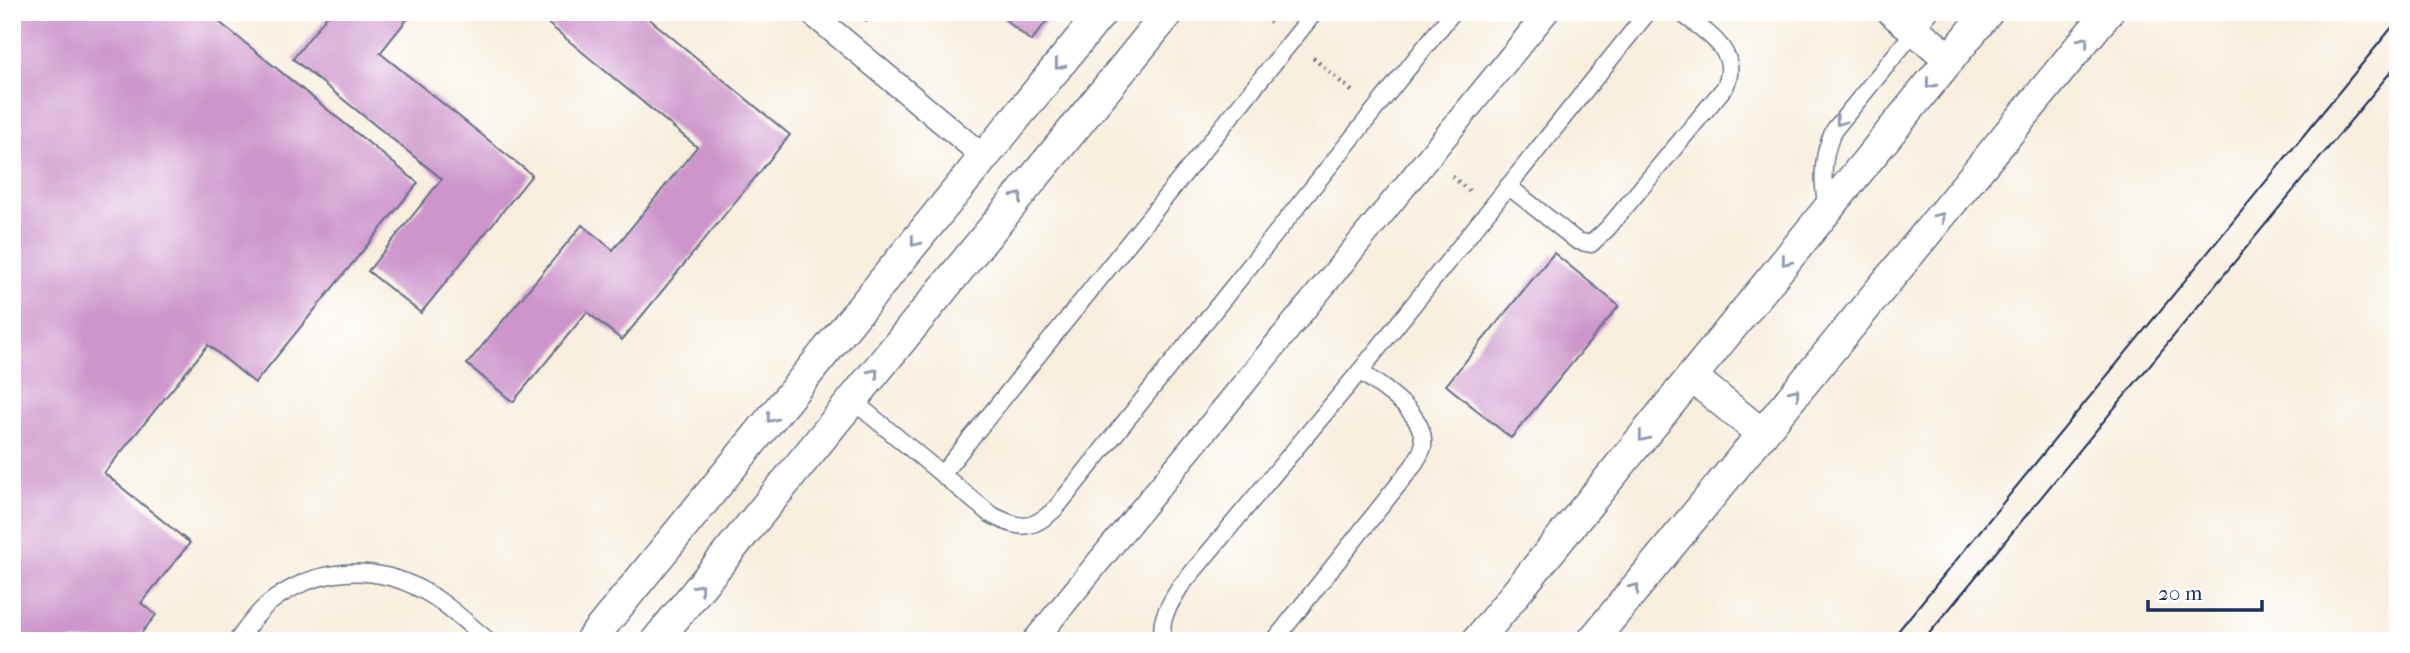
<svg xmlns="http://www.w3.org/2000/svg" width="2410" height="653" font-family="'IM FELL French Canon',serif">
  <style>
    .building { fill: #cd95cb }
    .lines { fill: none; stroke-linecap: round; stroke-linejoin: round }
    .service-casing { stroke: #68728a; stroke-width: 19 }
    .pedestrian-casing { stroke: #68728a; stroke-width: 26 }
    .minor-casing { stroke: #68728a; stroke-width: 33 }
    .path { stroke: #68728a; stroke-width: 4.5; stroke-dasharray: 2 5; stroke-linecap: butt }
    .service { stroke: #fff; stroke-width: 16 }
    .pedestrian { stroke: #fff; stroke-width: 23 }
    .minor { stroke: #fff; stroke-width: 30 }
    .tram { stroke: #1b2f5e; stroke-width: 2 }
    .oneway { stroke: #8d97ae }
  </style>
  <rect width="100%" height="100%" fill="#fff"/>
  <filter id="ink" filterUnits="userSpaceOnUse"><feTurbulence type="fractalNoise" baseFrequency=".0143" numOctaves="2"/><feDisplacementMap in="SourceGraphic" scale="14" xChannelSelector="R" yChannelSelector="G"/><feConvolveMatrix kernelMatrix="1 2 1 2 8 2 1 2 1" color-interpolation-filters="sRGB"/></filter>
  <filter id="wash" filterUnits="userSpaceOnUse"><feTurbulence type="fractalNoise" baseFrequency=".00686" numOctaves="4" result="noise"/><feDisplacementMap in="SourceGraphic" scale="28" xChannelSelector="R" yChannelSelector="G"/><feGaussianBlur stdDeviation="1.57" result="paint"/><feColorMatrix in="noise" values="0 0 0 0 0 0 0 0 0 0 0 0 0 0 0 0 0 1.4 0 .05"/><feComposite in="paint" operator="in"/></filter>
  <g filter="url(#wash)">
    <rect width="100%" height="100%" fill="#f7eedd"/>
    <g id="blocks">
      <g class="building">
        <path d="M12 12H207L418 183 255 383 208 345 104 473 190 543 141 603 156 615 135 641H12Z"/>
        <path d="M330 12H413L380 53 532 175 421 313 368 271 442 179 293 59Z"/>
        <path d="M534 12H641L790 135 622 340 587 312 513 402 467 364 582 225 613 250 697 147Z"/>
        <path d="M996 12H1054L1031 41Z"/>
        <path d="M1554 253 1619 306 1511 438 1446 385Z"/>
      </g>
    </g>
  </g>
  <g filter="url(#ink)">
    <use href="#blocks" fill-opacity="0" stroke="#68728a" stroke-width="2"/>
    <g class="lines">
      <g class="service-casing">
        <g id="service">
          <path d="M1508 186 1577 241 1591 244 1608 228 1725 87C1742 51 1705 32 1680 12"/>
          <path d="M1827 211C1822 181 1821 157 1834 130L1930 12"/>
          <path d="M852 400 990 514C1019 529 1031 532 1056 508L1453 12"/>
          <path d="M942 474 1315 12"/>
          <path d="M237 641C246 629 256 614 268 604 313 568 370 563 420 589 445 601 467 624 489 641"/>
          <path d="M1165 641C1156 623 1171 602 1180 587L1360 371 1648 12"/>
          <path d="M1274 641 1413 466C1416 460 1422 453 1423 446 1426 412 1383 389 1360 371"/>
        </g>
      </g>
      <g class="pedestrian-casing">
        <g id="pedestrian">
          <path d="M810 12 984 157"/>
          <path d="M1034 641 1547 12"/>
        </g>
      </g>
      <g class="minor-casing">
        <g id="minor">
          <path d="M1893 12 1950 59"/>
          <path d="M1692 377 1762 434"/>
          <path d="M590 641 1102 12"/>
          <path d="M656 641 1169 12"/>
          <path d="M1477 641 1988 12"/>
          <path d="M1592 641 2108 12"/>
        </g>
      </g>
      <g class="path">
        <path d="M1259 12 1272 23"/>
        <path d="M865 21 872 12"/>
        <path d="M1313 58 1354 93"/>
        <path d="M1452 176 1469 191"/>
      </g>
      <use href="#service" class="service"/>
      <use href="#pedestrian" class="pedestrian"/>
      <use href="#minor" class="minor"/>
      <g class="tram">
        <path d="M1890 641 2398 20"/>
        <path d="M1923 641 2398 63"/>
      </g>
    </g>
    <defs><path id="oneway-chevron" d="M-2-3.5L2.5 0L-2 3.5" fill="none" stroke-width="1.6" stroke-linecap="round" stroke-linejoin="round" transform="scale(1.75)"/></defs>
    <g class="oneway">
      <use href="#oneway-chevron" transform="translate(2084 41) rotate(-51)"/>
      <use href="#oneway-chevron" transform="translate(1059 65) rotate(129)"/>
      <use href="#oneway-chevron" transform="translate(1930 84) rotate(129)"/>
      <use href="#oneway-chevron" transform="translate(1840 121) rotate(126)"/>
      <use href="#oneway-chevron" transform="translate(1018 197) rotate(-51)"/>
      <use href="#oneway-chevron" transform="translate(1940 217) rotate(-51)"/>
      <use href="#oneway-chevron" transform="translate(915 242) rotate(129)"/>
      <use href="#oneway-chevron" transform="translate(1786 261) rotate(129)"/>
      <use href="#oneway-chevron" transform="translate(874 373) rotate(-51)"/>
      <use href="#oneway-chevron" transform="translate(1795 393) rotate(-51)"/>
      <use href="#oneway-chevron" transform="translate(771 418) rotate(129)"/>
      <use href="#oneway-chevron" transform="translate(1643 437) rotate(129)"/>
      <use href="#oneway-chevron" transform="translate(699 588) rotate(-51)"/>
      <use href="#oneway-chevron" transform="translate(1635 588) rotate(-51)"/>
    </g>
  </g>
  <rect width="2410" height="653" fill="none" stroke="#fff" stroke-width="42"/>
  <path d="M2148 600v10h114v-10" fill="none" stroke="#1b2f5e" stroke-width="3.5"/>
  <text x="2158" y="600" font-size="21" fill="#1b2f5e" stroke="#ffffff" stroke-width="5" paint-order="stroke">20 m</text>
</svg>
